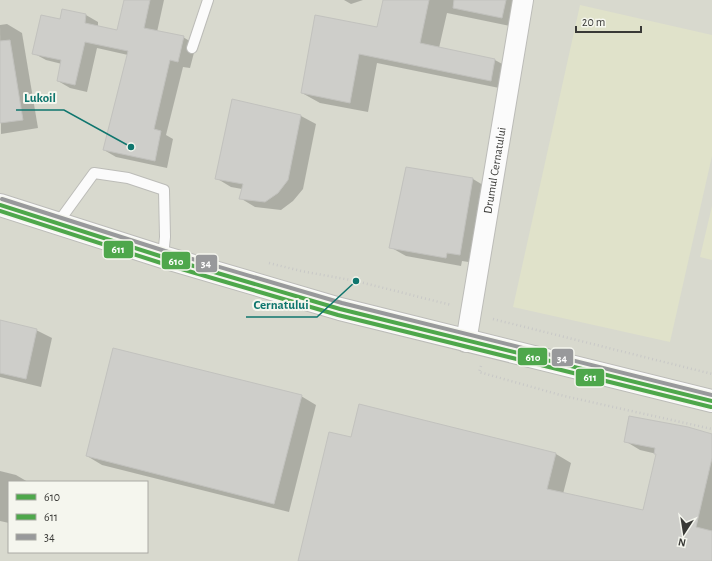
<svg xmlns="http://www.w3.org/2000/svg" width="712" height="561" font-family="'Alegreya Sans',sans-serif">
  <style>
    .built { fill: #d8d9ce; fill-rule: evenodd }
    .green { fill: #e0e2ca }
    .shadow { fill: #0003 }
    .building { fill: #cececa; stroke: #c2c2be }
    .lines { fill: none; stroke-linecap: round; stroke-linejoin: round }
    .lane-casing { stroke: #bcbcb8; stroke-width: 12 }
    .street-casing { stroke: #bcbcb8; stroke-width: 22 }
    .secondary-casing { stroke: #bcbcb8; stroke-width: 24 }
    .path { stroke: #c8c8c7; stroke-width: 2.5; stroke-dasharray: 1 3; stroke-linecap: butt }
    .lane { stroke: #fbfbfb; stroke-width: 10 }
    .street { stroke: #fbfbfb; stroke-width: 20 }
    .secondary { stroke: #fbfbfb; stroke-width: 22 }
    .bus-1-casing { stroke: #f5f6ee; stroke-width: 7 }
    .bus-2-casing { stroke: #f5f6ee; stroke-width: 7 }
    .bus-3-casing { stroke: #f5f6ee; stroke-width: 7 }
    .bus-1 { stroke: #4ea74b; stroke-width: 4 }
    .bus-2 { stroke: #4ea74b; stroke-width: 4 }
    .bus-3 { stroke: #98999b; stroke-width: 4 }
    .labels { text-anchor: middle; stroke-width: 4; stroke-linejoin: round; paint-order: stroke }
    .street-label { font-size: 12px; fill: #393936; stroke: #f5f6ee }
    .leader { fill: none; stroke: #0f766e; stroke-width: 1.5 }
    .callout-dot { fill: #0f766e; stroke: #f5f6ee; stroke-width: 1.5 }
    .callout-label { font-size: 13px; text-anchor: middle; font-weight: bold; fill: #0f766e; stroke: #f5f6ee; stroke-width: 4; stroke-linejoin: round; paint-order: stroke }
    .line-badge { stroke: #f5f6ee; stroke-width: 1.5 }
    .badge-label { font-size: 11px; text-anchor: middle; font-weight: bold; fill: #fff }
  </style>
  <rect width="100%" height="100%" fill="#e7e7e2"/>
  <path class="built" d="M0 0H712V561H0ZM9 482H147V552H9Z"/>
  <g class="green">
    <path d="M580 5 712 35V156L670 342 513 307Z"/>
    <path d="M712 206V260L700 257Z"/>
  </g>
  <g class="shadow">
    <path d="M125 0H164L157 32 183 37 196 45 190 68 183 67 166 135 173 139 167 168 116 157 104 150 128 55 97 48 87 92 70 88 58 81 62 64 46 60 33 53 60 21 63 10 86 15 98 22V27L118 31Z"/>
    <path d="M344 0H363L351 4Z"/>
    <path d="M384 0H526L520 28 447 13 439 48 495 60 513 70 509 90 377 63 368 112 320 103 302 93 378 28Z"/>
    <path d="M7 24 22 33 38 128 1 134 0 25Z"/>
    <path d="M232 100 301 116 316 124 303 189 293 201 281 210 255 207 240 198 242 189 231 187 216 178Z"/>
    <path d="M406 168 473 179 488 188 475 263 462 261 461 266 406 256 390 247Z"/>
    <path d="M0 321 36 330 52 338 41 387 0 377Z"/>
    <path d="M301 396 316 405 289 512 102 465 87 456Z"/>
    <path d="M360 405 556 454 571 463 563 494 644 511 657 454 640 450 625 441 712 434V561H299L352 438Z"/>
    <path d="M0 471 16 475 28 482H9V523L0 521Z"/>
  </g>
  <g class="building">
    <path d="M124 0H150L144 28 184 36 178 62 170 60 154 129 161 131 155 161 103 150 128 51 85 42 75 85 57 81 61 60 32 54 41 15 60 19 62 9 86 14 85 23 117 30Z"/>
    <path d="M383 0H429L420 43 495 59 491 81 359 54 350 103 301 93 315 15 377 27Z"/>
    <path d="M454 0H506L502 18 453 8Z"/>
    <path d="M10 40 23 120 0 123V41Z"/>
    <path d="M232 99 301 115 288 180 278 193 265 202 239 199 243 184 215 179Z"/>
    <path d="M406 167 473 178 460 255 447 253 446 258 389 248Z"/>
    <path d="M0 320 37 329 26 379 0 373Z"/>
    <path d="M113 348 302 395 274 504 86 456Z"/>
    <path d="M359 404 556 453 547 489 643 510 656 454H654L655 448 624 442 629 416 688 427 712 434V458L696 527 712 531V561H298L329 432 351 437Z"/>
  </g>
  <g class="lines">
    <g class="lane-casing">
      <g id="lane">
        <path d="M192 48 208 0"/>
        <path d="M57 224 94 173 128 178 164 190 165 237 163 257"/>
      </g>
    </g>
    <g class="street-casing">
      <g id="street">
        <path id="s1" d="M466 342 523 0"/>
      </g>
    </g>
    <g class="secondary-casing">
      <path id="secondary" d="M0 205 163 257 340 309 712 401"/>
    </g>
    <g class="path">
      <path d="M269 263 301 271 356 281 451 305"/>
      <path d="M493 319 712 374"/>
      <path d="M481 366 479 372 564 396 712 429"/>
    </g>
    <use href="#lane" class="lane"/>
    <use href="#street" class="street"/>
    <use href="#secondary" class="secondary"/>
    <g class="bus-1-casing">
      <path id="bus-1" d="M0 205 163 257 340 309 712 401"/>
    </g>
    <g class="bus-2-casing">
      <path id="bus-2" d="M0 211 161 263 338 315 711 407"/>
    </g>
    <g class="bus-3-casing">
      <path id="bus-3" d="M2 199 165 251 342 303 712 395"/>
    </g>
    <use href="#bus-1" class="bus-1"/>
    <use href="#bus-2" class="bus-2"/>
    <use href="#bus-3" class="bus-3"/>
  </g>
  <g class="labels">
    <g class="street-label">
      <text dy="4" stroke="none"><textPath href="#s1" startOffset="174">Drumul Cernatului</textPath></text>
    </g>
  </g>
  <path class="leader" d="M131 147L64 110H16M356 281L317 317H246"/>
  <g class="callout-dot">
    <circle cx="131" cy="147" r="4"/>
    <circle cx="356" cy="281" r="4"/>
  </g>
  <g class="callout-label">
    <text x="40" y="102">Lukoil</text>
    <text x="281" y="309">Cernatului</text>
  </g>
  <g class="line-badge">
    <rect x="103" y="240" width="31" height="19" rx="4" fill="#4ea74b"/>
    <rect x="161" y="251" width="30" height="19" rx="4" fill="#4ea74b"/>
    <rect x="195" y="254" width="23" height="19" rx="4" fill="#98999b"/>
    <rect x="517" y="347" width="31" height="19" rx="4" fill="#4ea74b"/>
    <rect x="551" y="348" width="23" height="19" rx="4" fill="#98999b"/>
    <rect x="575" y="368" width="30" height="19" rx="4" fill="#4ea74b"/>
  </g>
  <g class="badge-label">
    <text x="118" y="253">611</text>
    <text x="176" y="265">610</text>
    <text x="206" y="267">34</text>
    <text x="533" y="361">610</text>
    <text x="562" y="362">34</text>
    <text x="590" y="381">611</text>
  </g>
  <rect x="8" y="481" width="140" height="72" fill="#f5f6ee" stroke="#aaaaa4"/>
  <rect x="16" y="494" width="20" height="6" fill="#4ea74b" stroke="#aaaaa4"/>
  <text x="44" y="501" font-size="12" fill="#393936">610</text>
  <rect x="16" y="514" width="20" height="6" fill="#4ea74b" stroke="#aaaaa4"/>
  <text x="44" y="521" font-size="12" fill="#393936">611</text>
  <rect x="16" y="534" width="20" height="6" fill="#98999b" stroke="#aaaaa4"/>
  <text x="44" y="541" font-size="12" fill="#393936">34</text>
  <g transform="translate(684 533) rotate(192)" stroke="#f5f6ee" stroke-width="3" paint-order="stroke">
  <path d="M0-3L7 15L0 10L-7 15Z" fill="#393936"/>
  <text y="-6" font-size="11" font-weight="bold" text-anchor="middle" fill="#393936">N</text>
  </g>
  <path d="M576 26v6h65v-6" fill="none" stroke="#393936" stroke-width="2"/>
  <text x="582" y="26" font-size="12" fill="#393936" stroke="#f5f6ee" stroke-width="3" paint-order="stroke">20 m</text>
</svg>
